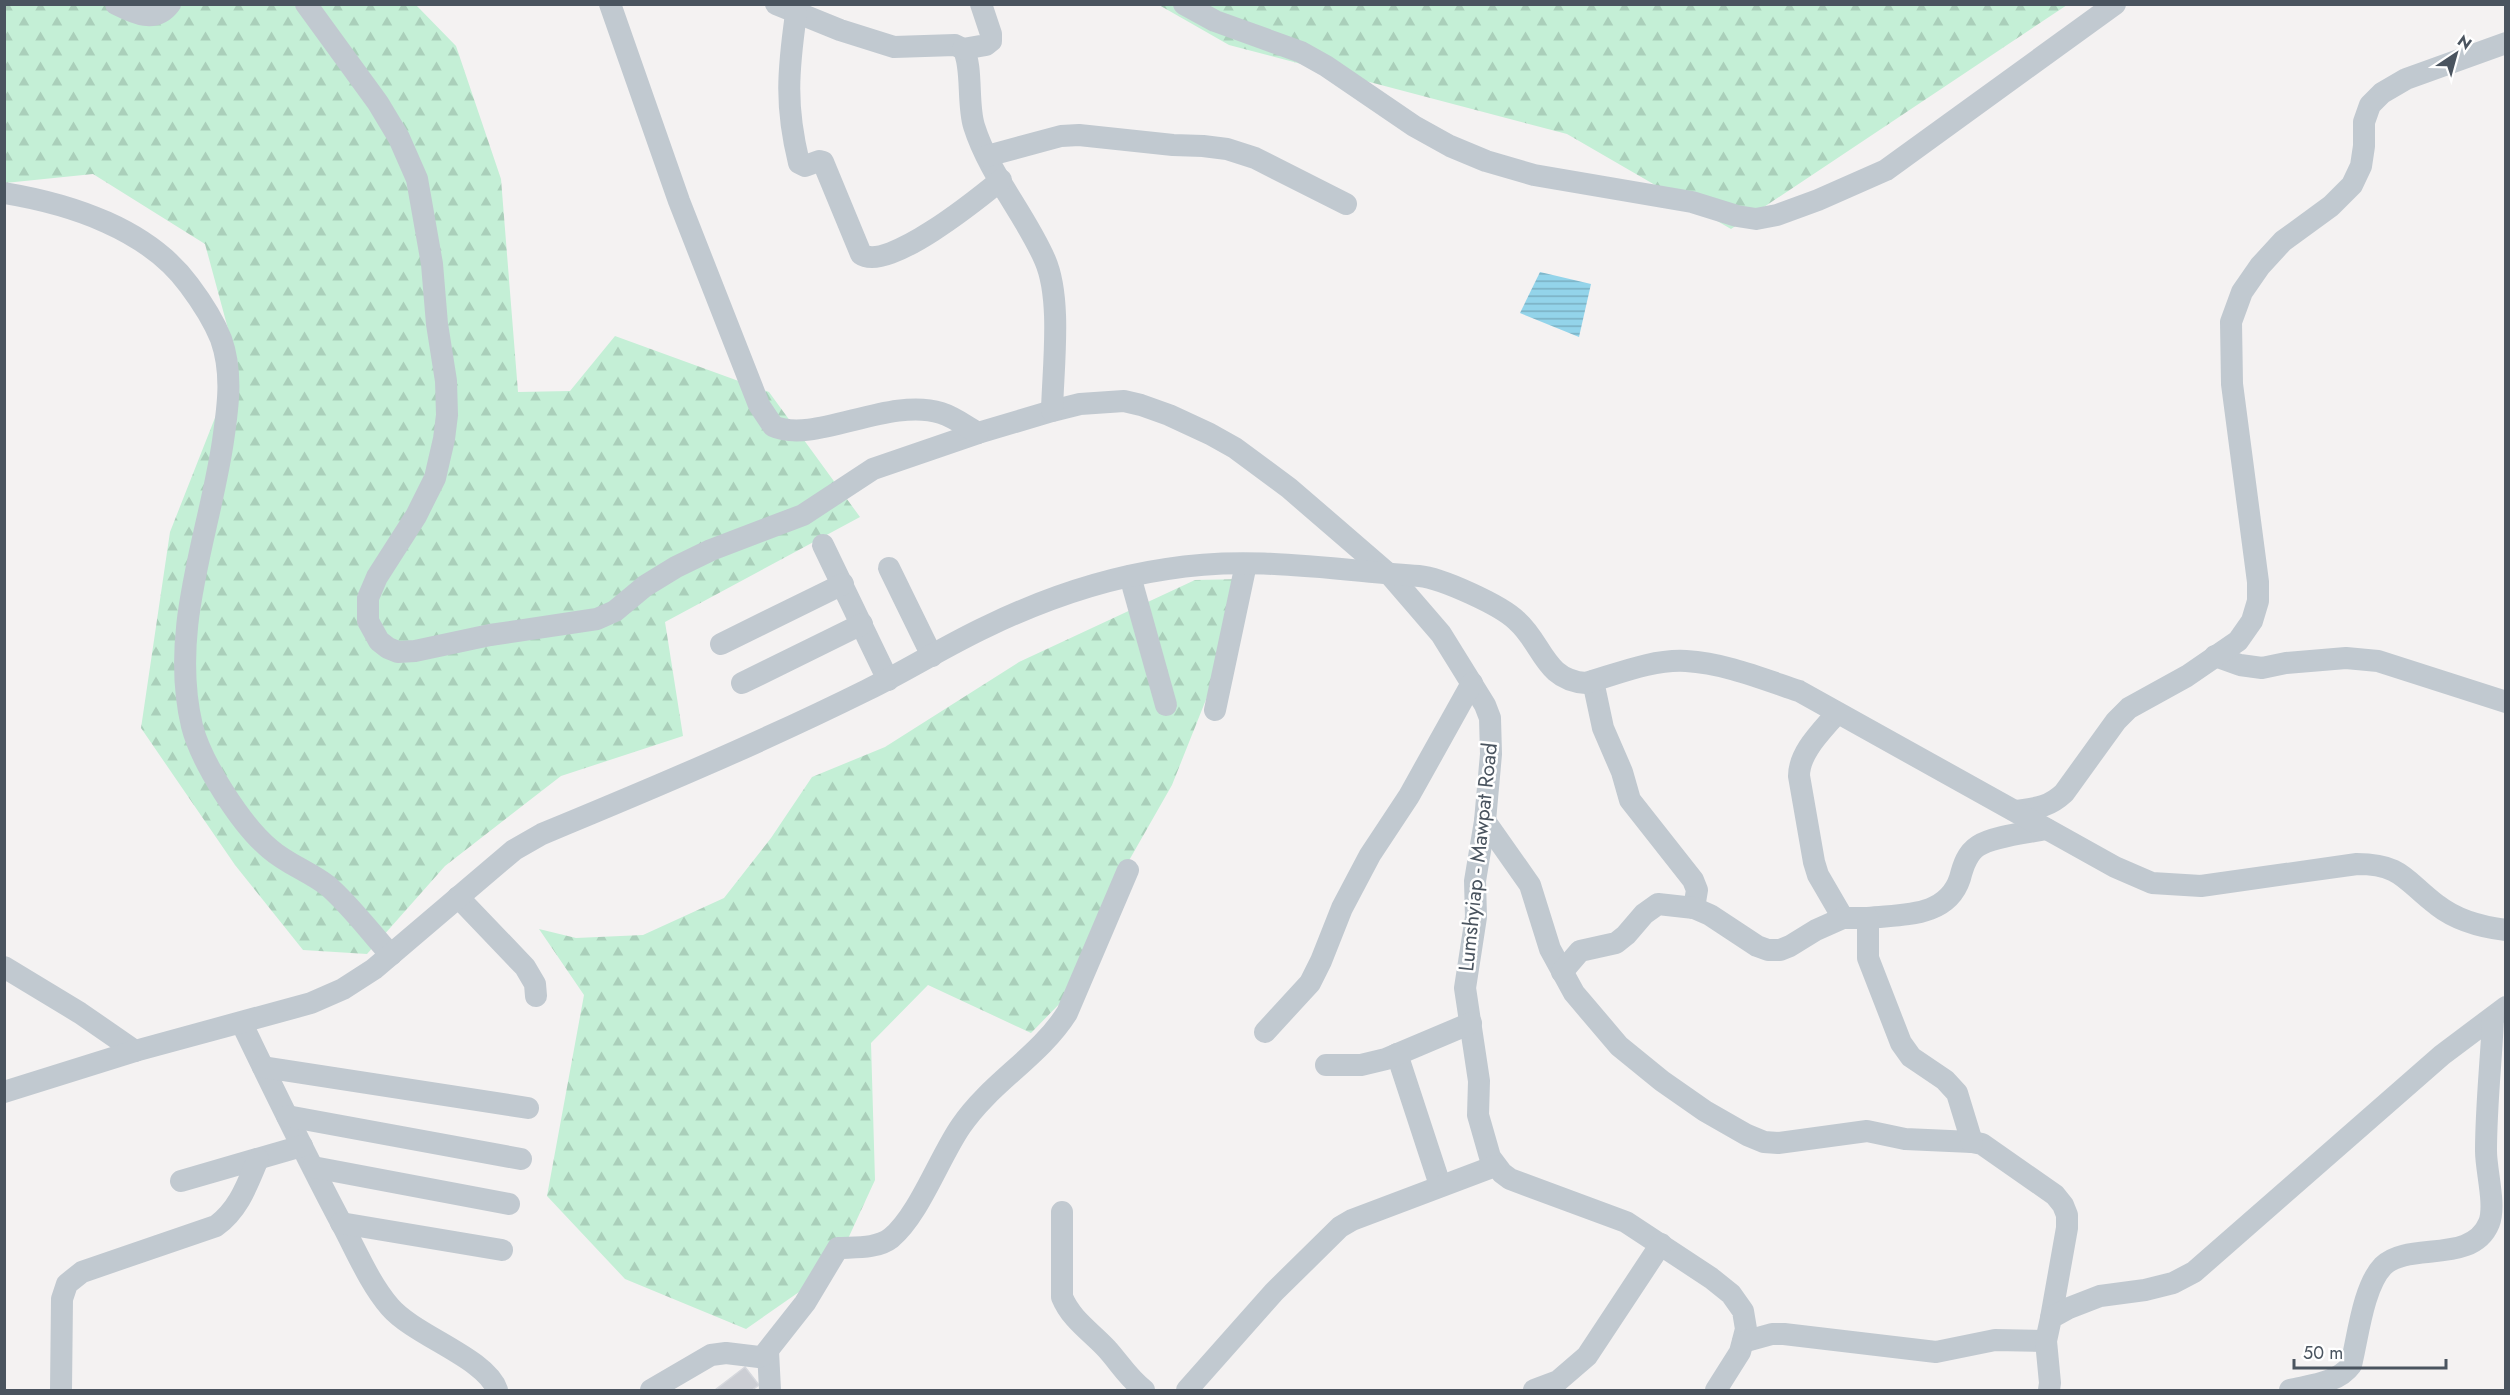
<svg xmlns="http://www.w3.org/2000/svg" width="2510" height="1395" font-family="Jost,sans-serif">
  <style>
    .forest { fill: url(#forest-firs) }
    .water { fill: url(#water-rules) }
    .building { fill: #ccced4; stroke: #d6d8dd; stroke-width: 1.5 }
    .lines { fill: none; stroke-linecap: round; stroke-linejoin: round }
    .minor { stroke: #c1c9d0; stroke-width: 22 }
    .labels { text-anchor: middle; stroke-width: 5; stroke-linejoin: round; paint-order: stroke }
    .street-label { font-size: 21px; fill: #4a545f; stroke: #fff }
  </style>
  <defs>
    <pattern id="forest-firs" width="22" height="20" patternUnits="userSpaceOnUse" patternTransform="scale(1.5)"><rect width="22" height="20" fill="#c4efd6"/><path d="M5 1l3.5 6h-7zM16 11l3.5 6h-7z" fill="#aacfba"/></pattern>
    <pattern id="water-rules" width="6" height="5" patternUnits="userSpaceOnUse" patternTransform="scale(1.5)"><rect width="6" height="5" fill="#93d4ea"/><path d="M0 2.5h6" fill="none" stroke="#7aafc1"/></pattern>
  </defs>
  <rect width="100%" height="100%" fill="#f4f2f2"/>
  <g class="forest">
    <path d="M5 5H416L456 46 501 179 518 392 570 391 615 336 769 392 860 517 665 622 683 736 561 776 445 866 367 954 303 950 235 865 141 728 170 532 237 362 205 244 93 174 5 183Z"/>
    <path d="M1159 5H2067L1731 229 1567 134 1229 45Z"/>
    <path d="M1247 579 1211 687 1172 785 1123 871 1068 995 1031 1033 928 985 871 1043 875 1180 835 1267 746 1329 625 1279 547 1196 584 995 539 929 576 938 643 935 724 898 771 838 812 777 885 747 1019 662 1195 580Z"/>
  </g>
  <path class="water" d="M1540 272 1591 284 1579 337 1520 313Z"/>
  <path class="building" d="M745 1367 759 1385 752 1390H715Z"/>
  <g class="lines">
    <g class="minor">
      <path d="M116 4C134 13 155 24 170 4"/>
      <path d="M306 4 378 103 399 138 417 179 432 264 437 324 446 381 447 415 444 439 435 478 416 516 377 577 368 598V621L379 641 388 648 398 652 415 651 490 635 597 619 615 611 645 586 676 567 711 550 803 515 873 469 978 433 1052 411 1080 404 1124 401 1141 405 1169 415 1210 434 1235 448 1289 488 1391 576 1441 634 1485 705 1490 718 1491 754 1485 821 1475 881 1476 917 1465 988 1479 1081 1478 1115 1490 1157 1502 1173 1510 1179 1626 1222 1711 1278 1731 1294 1743 1311 1746 1329 1740 1352 1716 1390"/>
      <path d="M610 4 679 201 759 405 773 426C814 445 889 396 941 413 954 417 966 426 978 433"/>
      <path d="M776 4 840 30 894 47 955 45 963 49C973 65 967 104 974 126 989 174 1025 214 1045 260 1062 299 1053 367 1052 411"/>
      <path d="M1184 4 1215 21 1301 52 1326 66 1414 126 1450 146 1486 161 1534 175 1692 202 1737 216 1756 219 1777 215 1818 200 1886 170 2115 4"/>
      <path d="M796 14C788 71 785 106 799 163L805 166 819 161 823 162 861 254C887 273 979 198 1001 180"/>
      <path d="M963 49 986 45 991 41V34L981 4"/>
      <path d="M987 156 1061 136 1079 135 1173 145 1203 146 1227 149 1255 158 1346 204"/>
      <path d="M4 193C71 204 148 229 189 285 201 301 213 319 221 339 233 373 228 407 223 441 209 536 169 629 192 726 201 762 241 825 270 849 287 864 310 872 328 886 351 906 370 932 391 955"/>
      <path d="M823 545 888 680"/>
      <path d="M889 568 932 656"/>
      <path d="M1130 576 1166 705"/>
      <path d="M721 644 843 584"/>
      <path d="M2215 656 2240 665 2262 668 2286 663 2346 658 2378 661 2506 702"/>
      <path d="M1593 681 1603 728 1622 772 1630 800 1693 880 1697 890 1694 908"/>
      <path d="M742 683 862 624"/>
      <path d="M1215 710 1246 564"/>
      <path d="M1837 713C1822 731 1799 752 1799 776L1814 862 1818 875 1843 918"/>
      <path d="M2017 811C2037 808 2049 807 2064 793L2116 721 2129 708 2187 676 2238 641 2252 621 2258 601V582L2232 384 2231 322 2242 292 2260 266 2283 241 2331 206 2352 185 2361 166 2364 146V122L2370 105 2382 93 2406 79 2506 43"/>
      <path d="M1485 821 1530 885 1550 949 1574 993 1619 1046 1662 1081 1705 1111 1747 1135 1764 1142 1778 1143 1867 1131 1905 1139 1972 1142 1982 1144 2055 1195 2063 1205 2067 1215V1228L2051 1318"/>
      <path d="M458 897 525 967 535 984 536 996"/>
      <path d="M1868 918C1902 914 1947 918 1960 878 1963 866 1967 853 1978 846 1994 836 2027 833 2046 829"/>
      <path d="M4 967 80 1013 135 1051"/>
      <path d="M1562 972 1580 951 1616 943 1626 935 1644 914 1658 904 1694 908 1710 915 1757 946 1768 950H1780L1790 946 1816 930 1843 918H1868V958L1901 1043 1911 1057 1945 1080 1957 1093 1972 1142"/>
      <path d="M242 1024C275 1092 308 1161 344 1228 358 1255 371 1285 390 1307 415 1336 486 1358 497 1390"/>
      <path d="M1265 1032 1310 983 1321 961 1342 908 1370 855 1409 796 1472 683"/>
      <path d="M1397 1054 1440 1185"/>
      <path d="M1326 1065H1361L1386 1059 1471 1023"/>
      <path d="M263 1067 528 1108"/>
      <path d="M4 1092 135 1051 311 1003 343 989 374 969 514 850 542 834C651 789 760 743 867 690 908 670 947 645 988 626 1044 599 1106 578 1167 569 1250 555 1336 570 1419 576 1441 578 1501 605 1517 621 1543 644 1544 680 1586 683 1617 674 1653 659 1686 661 1724 663 1763 679 1799 691L2115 867 2152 883 2201 886 2357 864C2402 864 2405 881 2437 905 2456 920 2481 927 2506 930"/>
      <path d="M287 1116 521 1159"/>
      <path d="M313 1167 509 1204"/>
      <path d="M181 1181 302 1146"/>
      <path d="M1062 1212V1297C1071 1319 1090 1331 1106 1348 1119 1362 1128 1378 1144 1390"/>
      <path d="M341 1223 502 1250"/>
      <path d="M1743 1342 1772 1334H1784L1936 1352 1995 1340 2046 1341"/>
      <path d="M768 1351 770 1390"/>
      <path d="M61 1390 62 1299 67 1284 82 1272 216 1226C239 1209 247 1185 258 1159"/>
      <path d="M651 1390 711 1355 726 1353 759 1357 764 1355 805 1303 838 1248C855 1247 877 1249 891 1238 919 1215 940 1156 961 1126 991 1082 1039 1057 1067 1013L1128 870"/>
      <path d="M1187 1390 1274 1292 1340 1227 1352 1220 1495 1166"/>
      <path d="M1534 1390 1558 1381 1587 1356 1661 1244"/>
      <path d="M2049 1390 2050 1383 2046 1341 2051 1318 2069 1308 2100 1296 2145 1290 2173 1283 2194 1272 2442 1055 2506 1007"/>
      <path d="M2290 1390C2311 1385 2338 1383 2351 1365 2358 1337 2363 1287 2383 1266 2408 1241 2472 1265 2489 1223 2496 1205 2486 1171 2486 1151 2486 1107 2491 1063 2493 1019"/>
    </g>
  </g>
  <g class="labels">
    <g class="street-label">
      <text transform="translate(1478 857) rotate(-84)" y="7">Lumshyiap - Mawpat Road</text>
    </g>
  </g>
  <rect width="2510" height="1395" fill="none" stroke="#4a545f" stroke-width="12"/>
  <g transform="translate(2456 54) rotate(36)" stroke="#ffffff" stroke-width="4.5" paint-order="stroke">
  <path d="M0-4.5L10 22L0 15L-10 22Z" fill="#4a545f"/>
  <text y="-9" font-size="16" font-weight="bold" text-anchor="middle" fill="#4a545f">N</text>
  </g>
  <path d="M2294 1359v9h152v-9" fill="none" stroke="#4a545f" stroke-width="3"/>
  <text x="2303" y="1359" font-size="18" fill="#4a545f" stroke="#ffffff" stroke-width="4.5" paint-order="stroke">50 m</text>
</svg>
